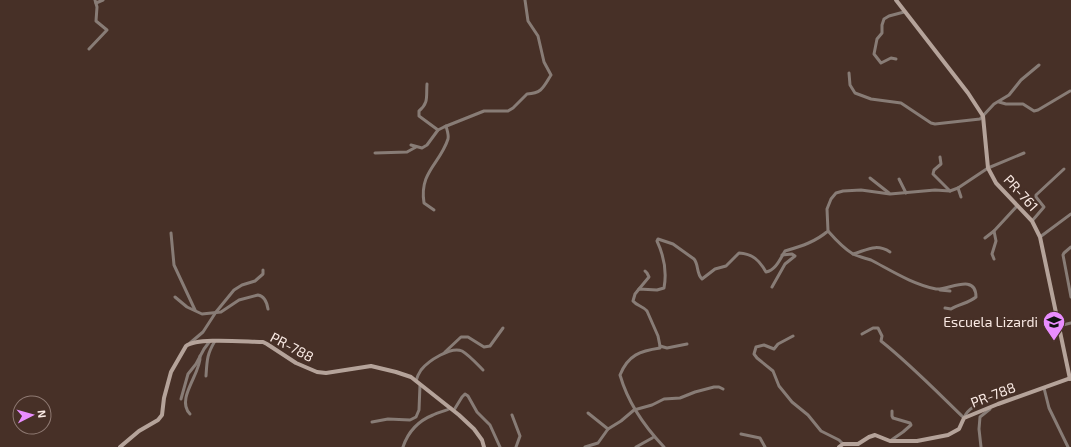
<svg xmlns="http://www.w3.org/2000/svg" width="1071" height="447" font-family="'Exo 2',sans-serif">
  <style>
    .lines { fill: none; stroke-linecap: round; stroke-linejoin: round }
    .street { stroke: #887c76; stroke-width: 3 }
    .secondary { stroke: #b5a39a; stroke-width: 4 }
    .labels { text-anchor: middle; stroke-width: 4; stroke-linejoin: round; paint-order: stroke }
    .street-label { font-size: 14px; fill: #faeae4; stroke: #473027 }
    .poi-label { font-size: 14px; fill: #faeae4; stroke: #473027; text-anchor: end }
  </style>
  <rect width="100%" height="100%" fill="#473027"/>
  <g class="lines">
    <g class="street">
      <path d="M96 3 103 0"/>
      <path d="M89 49 107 30 96 21 97 7 95 0"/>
      <path d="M896 59 891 58 881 63 874 54 877 39 882 33V25L884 19 889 16 904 12"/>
      <path d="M849 73 850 85 855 93 871 99 901 103 931 123 935 124 980 119 994 104 1009 95 1021 80 1039 65"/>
      <path d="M427 84C426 96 429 103 419 111V116L438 130"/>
      <path d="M999 102 1006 104H1023L1034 111 1038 110 1070 91"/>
      <path d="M411 145 422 148 427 145 438 130 444 127 484 111H508L513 108 527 94C542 93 543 88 551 75L544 62 538 36 528 21 525 0"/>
      <path d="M375 153 407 152 416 147"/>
      <path d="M940 157 941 164 934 170 933 174 950 191"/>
      <path d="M870 178 889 193"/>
      <path d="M899 179 906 193"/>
      <path d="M958 188 961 197"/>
      <path d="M434 210 424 203C419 172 440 164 448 139 449 135 447 130 446 126"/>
      <path d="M1032 221 1044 207 1036 197V195L1064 169"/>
      <path d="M828 231C835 239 843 248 853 254 859 257 865 258 871 260 892 271 912 284 936 289 947 291 976 272 976 297 969 303 959 304 951 309L945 308"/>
      <path d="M171 233 174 265 195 310"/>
      <path d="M1040 237 1071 214"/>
      <path d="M985 238 994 231 1017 206"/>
      <path d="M1071 247 1064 253 1063 255 1071 297"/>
      <path d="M853 254C867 250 876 243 890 252"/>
      <path d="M994 259 992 254 996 241 994 231"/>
      <path d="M772 287 785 264 795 256 792 254 782 255"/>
      <path d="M639 289 649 277 647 273 645 271"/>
      <path d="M940 290 950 291"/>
      <path d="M175 297 187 307 202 314 221 312 239 300 258 295C265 296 267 303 268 309"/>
      <path d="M1059 326 1071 323"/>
      <path d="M862 334 873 328H878L882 336 881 341C910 364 937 392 964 418 966 412 970 409 975 406L976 404H974"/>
      <path d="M793 336 778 344 774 349 764 345 756 347 754 354 757 358 773 371 779 386 792 402 808 415 821 431 839 440 843 444"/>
      <path d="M190 343 203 332 216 312 234 290 242 285 255 281 263 274V270"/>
      <path d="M660 346 667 348 687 344"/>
      <path d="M445 352 461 337H468L484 347 490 346 503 328"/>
      <path d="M206 376C207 360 207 354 215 341"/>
      <path d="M416 381C417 377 419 373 421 370 428 361 451 346 462 351 469 355 477 364 483 370"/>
      <path d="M1044 388 1049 408 1068 447"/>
      <path d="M181 399 188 374 196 364 204 349 210 341"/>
      <path d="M454 410 462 397 465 394 468 396 477 412 490 425 500 447"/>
      <path d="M588 413 608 429"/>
      <path d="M190 414C175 399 202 372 200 356"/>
      <path d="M512 415 520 436 516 447"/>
      <path d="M372 422 388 419 410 420 416 417 419 410 420 385"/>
      <path d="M741 434 760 438 765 447"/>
      <path d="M890 441 903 432 911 425 910 423 893 418 892 416V411"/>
      <path d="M403 447C408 432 418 421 433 415 439 412 446 411 451 408"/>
      <path d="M585 447 598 443 608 429 621 421 634 410 652 405 664 399 680 398 695 392 714 387H719L723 389"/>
      <path d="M636 447 654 437"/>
      <path d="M664 447C644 426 628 403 620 375 628 355 640 351 660 348V346L658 336 647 311C643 306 637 306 633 301L635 294 639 289 657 290 664 288C667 272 664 256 657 241L658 239 673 244 694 259C699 265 696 273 702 279L715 269 726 266 739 253C753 254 759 260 766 272 776 270 780 259 785 251 802 246 815 242 828 231L827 209 831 199 836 193 843 191 861 190 890 194 935 190 950 191 958 188 988 168 1024 153"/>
      <path d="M981 447 979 429 980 417 990 409"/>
    </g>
    <g class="secondary">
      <path d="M896 0 968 93 983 116 988 168 996 183 1032 221 1040 237 1070 379"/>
      <path d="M120 447 139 431 158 420 162 415 164 398 171 372 186 346C197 337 247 342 263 342L267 344 296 363 317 372 326 373 371 366 396 372 411 377 459 415 474 429 482 440 484 447"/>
      <path d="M839 447 843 444H858L869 437 875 435 890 441H917L948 435 959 429 964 418 998 404 1071 378"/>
    </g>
  </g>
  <defs>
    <g id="school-pin" transform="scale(1.15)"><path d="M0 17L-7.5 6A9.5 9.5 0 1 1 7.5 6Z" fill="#e98dfe" stroke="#473027"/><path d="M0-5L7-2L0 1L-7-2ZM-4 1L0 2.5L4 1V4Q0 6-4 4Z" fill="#111"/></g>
  </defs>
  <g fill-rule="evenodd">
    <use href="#school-pin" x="1054" y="322"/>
  </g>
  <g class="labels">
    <g class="street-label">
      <text transform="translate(1021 193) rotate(48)" y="5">PR-761</text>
      <text transform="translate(292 347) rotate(28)" y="5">PR-788</text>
      <text transform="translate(993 395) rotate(-21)" y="5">PR-788</text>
    </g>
    <g class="poi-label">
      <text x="1038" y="327">Escuela Lizardi</text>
    </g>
  </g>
  <g transform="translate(32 415) rotate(84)"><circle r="19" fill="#473027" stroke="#8f7a73"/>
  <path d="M0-3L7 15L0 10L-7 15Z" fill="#e98dfe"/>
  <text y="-6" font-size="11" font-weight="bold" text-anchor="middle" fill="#faeae4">N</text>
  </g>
</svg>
